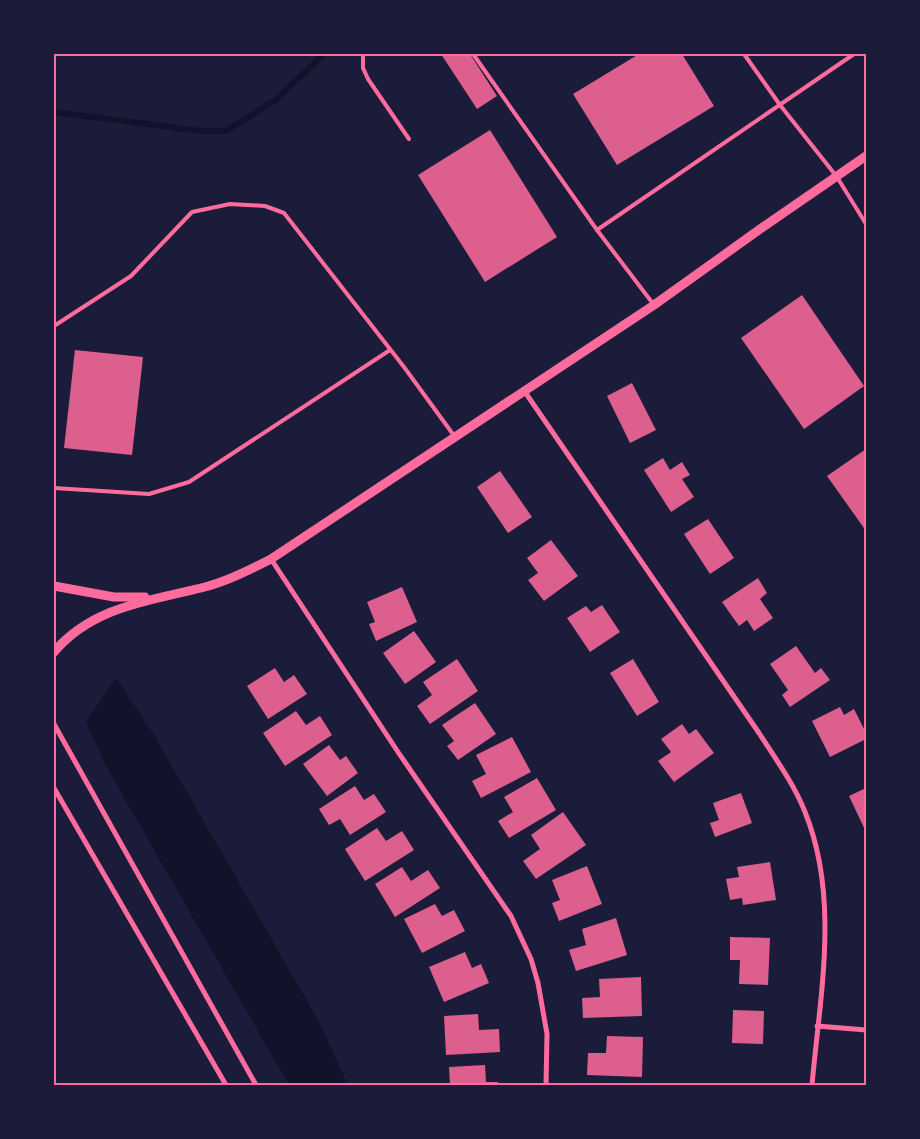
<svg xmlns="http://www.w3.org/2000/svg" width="920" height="1139" font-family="'DM Sans',sans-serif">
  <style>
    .water { fill: #12122b }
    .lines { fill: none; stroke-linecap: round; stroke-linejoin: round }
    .stream { stroke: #12122b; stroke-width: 6 }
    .building { fill: #dd5f8e }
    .service { stroke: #ff6b9d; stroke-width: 4 }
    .minor { stroke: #ff6b9d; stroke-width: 5 }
    .tertiary { stroke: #ff6b9d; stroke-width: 9 }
    .neatline { fill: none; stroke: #ff6b9d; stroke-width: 2 }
  </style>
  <rect width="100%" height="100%" fill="#1b1b3a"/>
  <path class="water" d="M116 678 154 735 318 1020 348 1085H289L107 768 86 722Z"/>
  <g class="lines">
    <path class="stream" d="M54 112 200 131H226L277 99 324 54"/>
  </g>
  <g class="building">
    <path d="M441 54H470L497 96 477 109Z"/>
    <path d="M639 54H682L714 106 617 165 573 94Z"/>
    <path d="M490 130 557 237 485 282 418 175Z"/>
    <path d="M802 295 864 386 804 429 741 338Z"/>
    <path d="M75 350 143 357 132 455 64 448Z"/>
    <path d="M632 383 656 430 630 443 607 396Z"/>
    <path d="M866 449V531L827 476Z"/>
    <path d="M663 458 670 470 682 462 690 475 682 479 694 497 671 512 644 470Z"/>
    <path d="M500 471 532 517 508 533 477 487Z"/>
    <path d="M708 519 734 558 710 574 684 534Z"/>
    <path d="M551 540 578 576 544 601 528 580 538 573 527 558Z"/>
    <path d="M758 578 767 593 760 599 773 618 754 631 747 620 739 626 722 602Z"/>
    <path d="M402 587 417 622 376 641 369 624 375 622 367 602Z"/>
    <path d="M602 605 620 632 590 652 567 618 586 606 591 612Z"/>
    <path d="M414 631 436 662 405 684 383 653Z"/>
    <path d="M796 646 815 673 821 668 830 680 790 707 782 695 788 690 770 664Z"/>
    <path d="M457 659 478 691 430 724 417 706 432 695 423 682Z"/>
    <path d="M633 659 659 702 637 716 610 673Z"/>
    <path d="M275 668 284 682 294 675 307 694 268 719 247 686Z"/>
    <path d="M475 703 496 734 458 760 447 746 454 741 442 725Z"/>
    <path d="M840 707 844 715 854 709 866 733V739L830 757 812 721Z"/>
    <path d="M296 711 306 725 320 716 332 735 285 766 263 733Z"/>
    <path d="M682 724 689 734 696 729 714 753 674 782 658 761 671 752 661 739Z"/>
    <path d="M512 737 531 772 481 798 472 781 486 774 476 755Z"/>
    <path d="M329 745 340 760 346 756 358 773 327 796 303 764Z"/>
    <path d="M537 778 556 810 509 838 498 821 513 812 504 797Z"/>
    <path d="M355 786 364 800 374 794 386 812 350 835 340 819 329 825 319 809Z"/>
    <path d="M866 788V832L849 796Z"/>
    <path d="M741 793 752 823 715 837 710 823 719 820 713 803Z"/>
    <path d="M563 812 586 845 536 879 523 861 540 849 531 835Z"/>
    <path d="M377 828 386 841 402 831 414 850 365 881 345 849Z"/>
    <path d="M770 862 776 900 743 905 742 898 730 900 726 879 739 877 737 867Z"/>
    <path d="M587 866 602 904 559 921 552 903 560 900 552 880Z"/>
    <path d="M402 867 411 881 428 870 440 888 395 917 375 884Z"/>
    <path d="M435 904 442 916 454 910 465 931 422 953 404 919Z"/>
    <path d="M616 918 627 955 576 971 569 950 586 945 582 929Z"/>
    <path d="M730 937 770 938 768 985 739 984 740 960H730Z"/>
    <path d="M465 952 472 968 481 964 489 983 444 1002 429 967Z"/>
    <path d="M641 977 642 1016 583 1018 582 998 600 997 599 979Z"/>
    <path d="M733 1010 764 1011 763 1044 732 1043Z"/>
    <path d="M478 1014 479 1030 499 1029 500 1052 446 1055 444 1016Z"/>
    <path d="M607 1036 643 1037 642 1077 587 1075 588 1053H606Z"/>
    <path d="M485 1065 486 1082H498V1085H450L449 1067Z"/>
  </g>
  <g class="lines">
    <g class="service">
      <path d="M363 54V68L368 79 409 139"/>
      <path d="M473 54 597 230 654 305"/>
      <path d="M744 54 780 105 837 177 866 224"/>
      <path d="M597 230 854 54"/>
      <path d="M54 326 131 276 192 212 230 204 265 206 284 213 404 367 455 437"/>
      <path d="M54 488 149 494 189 482 390 350"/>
    </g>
    <g class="minor">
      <path d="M525 392 759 733C775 758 794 784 805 812 840 898 820 995 812 1085"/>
      <path d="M271 559 398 752 511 916 531 959 538 983 547 1034 546 1085"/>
      <path d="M54 724 256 1085"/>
      <path d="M54 788 226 1085"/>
      <path d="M817 1026 866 1030"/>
    </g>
    <g class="tertiary">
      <path d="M54 586 114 597H145"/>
      <path d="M54 652C92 607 148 601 201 588 226 582 249 570 271 559L654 305 763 227 866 156"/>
    </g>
  </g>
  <rect width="920" height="1139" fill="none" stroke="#1b1b3a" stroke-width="110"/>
  <rect x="55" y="55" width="810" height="1029" class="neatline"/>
</svg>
